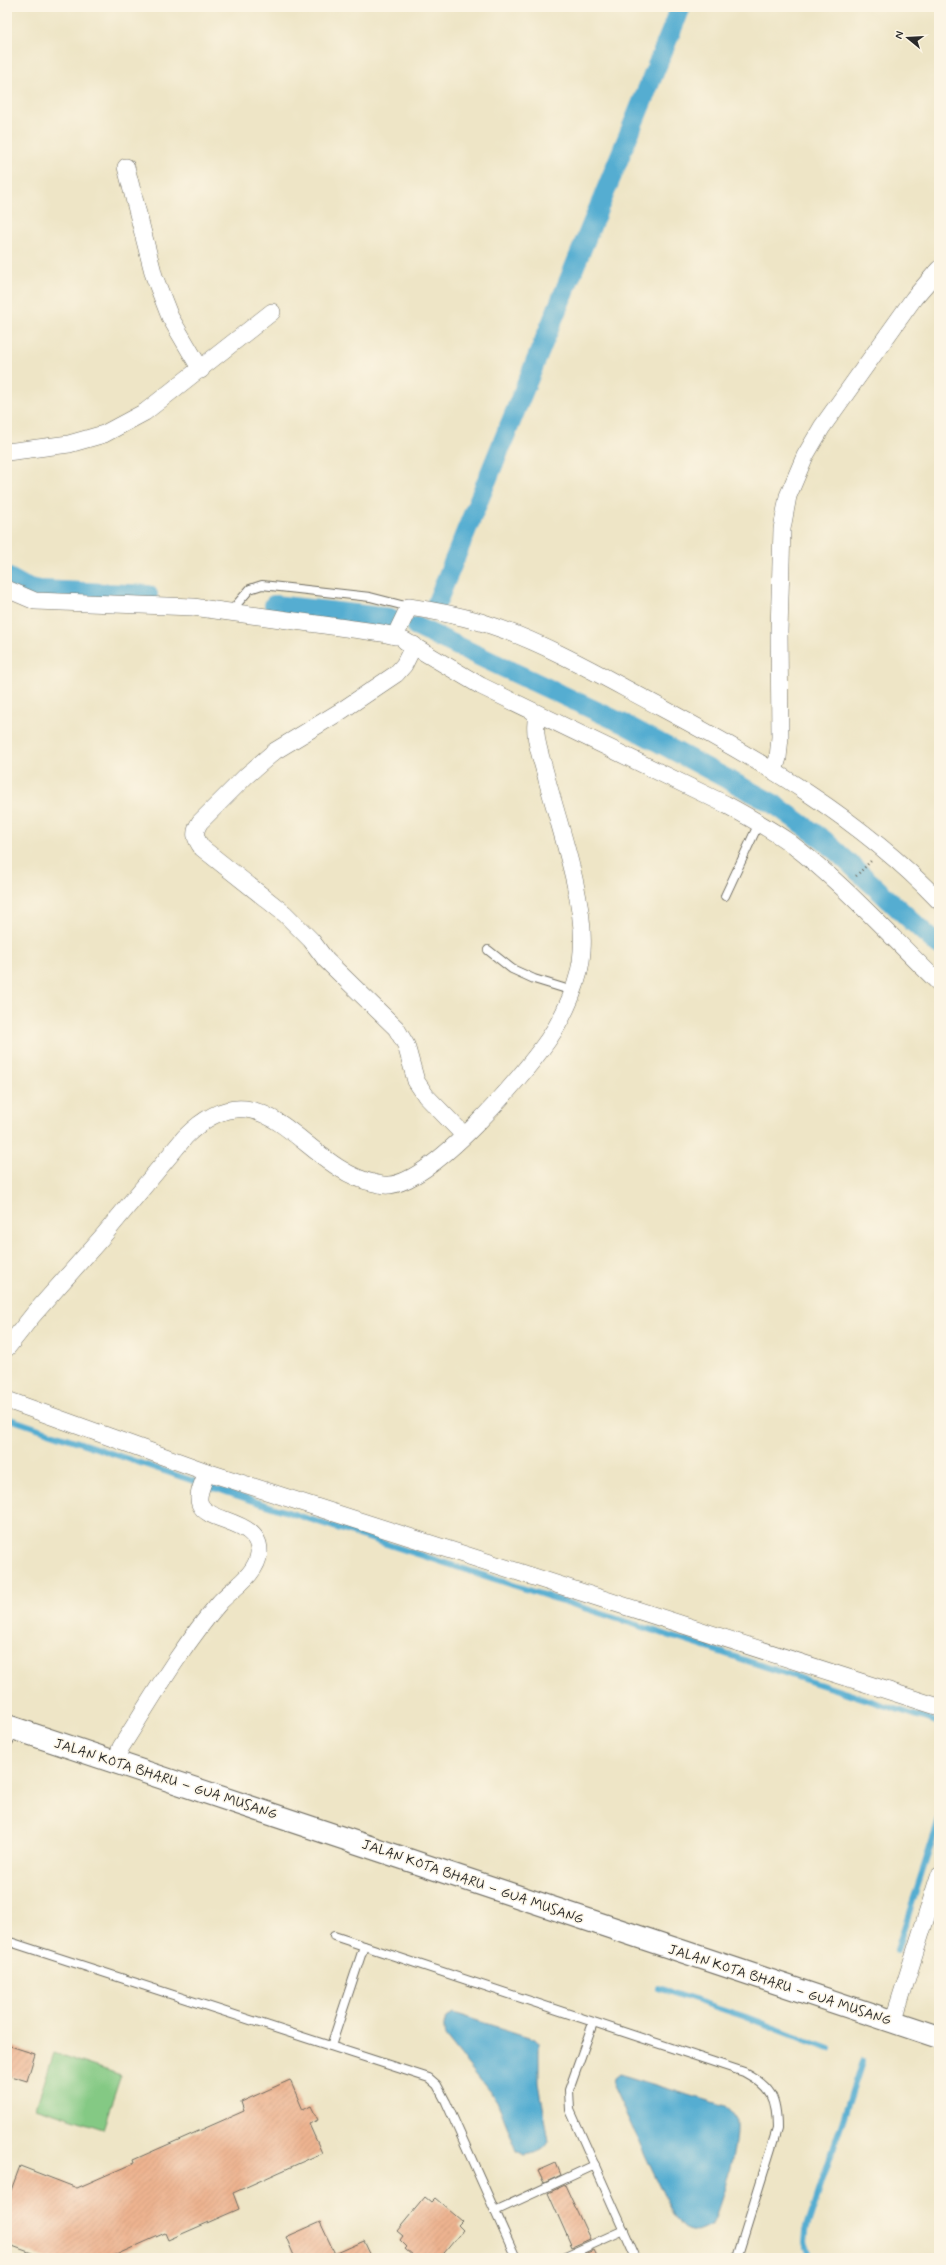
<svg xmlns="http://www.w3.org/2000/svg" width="946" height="2265" font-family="Mynerve,sans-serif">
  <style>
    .garden { fill: #84c984; stroke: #587a58 }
    .water { fill: #54add1; stroke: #406c7e }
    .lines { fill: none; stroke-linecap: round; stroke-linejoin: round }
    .stream { stroke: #54add1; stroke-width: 6 }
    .canal { stroke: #54add1; stroke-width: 20 }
    .building { fill: url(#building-hatch) }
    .service-casing { stroke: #6f6c61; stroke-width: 10 }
    .minor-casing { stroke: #6f6c61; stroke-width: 18 }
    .primary-casing { stroke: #6f6c61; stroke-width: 24 }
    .path { stroke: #6f6c61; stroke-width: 2.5; stroke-dasharray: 1 3; stroke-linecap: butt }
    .service { stroke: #fff; stroke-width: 8 }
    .minor { stroke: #fff; stroke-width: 17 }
    .primary { stroke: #fff; stroke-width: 22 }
    .labels { text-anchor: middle; stroke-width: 3; stroke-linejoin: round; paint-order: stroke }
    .street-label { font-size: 14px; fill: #2b2b2b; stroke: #fcf5e5 }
  </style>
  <defs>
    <pattern id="building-hatch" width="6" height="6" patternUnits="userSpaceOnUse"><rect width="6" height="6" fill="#edb390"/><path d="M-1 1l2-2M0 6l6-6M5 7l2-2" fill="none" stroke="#cb9a7c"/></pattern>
  </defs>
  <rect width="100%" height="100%" fill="#fcf5e5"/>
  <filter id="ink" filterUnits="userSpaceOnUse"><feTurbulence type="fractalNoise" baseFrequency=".025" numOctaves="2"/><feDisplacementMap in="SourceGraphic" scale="8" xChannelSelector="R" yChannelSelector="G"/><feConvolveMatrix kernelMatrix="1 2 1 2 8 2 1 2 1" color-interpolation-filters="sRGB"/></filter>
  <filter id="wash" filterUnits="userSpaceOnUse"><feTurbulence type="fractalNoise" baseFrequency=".012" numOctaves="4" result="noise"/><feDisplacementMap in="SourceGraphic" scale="16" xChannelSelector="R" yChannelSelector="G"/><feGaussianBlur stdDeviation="0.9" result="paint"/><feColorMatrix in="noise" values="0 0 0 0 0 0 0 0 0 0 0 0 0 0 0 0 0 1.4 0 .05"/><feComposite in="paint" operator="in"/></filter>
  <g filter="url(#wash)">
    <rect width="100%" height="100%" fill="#eee5c6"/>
    <path class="garden" d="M54 2053 121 2075 103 2129 36 2107Z"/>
    <g class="water">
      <path d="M453 2013 535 2039 539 2043V2083L549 2141C545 2152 534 2153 524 2155L517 2151 497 2101 445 2036C443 2026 443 2019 453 2013Z"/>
      <path d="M619 2074 725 2106C729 2110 733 2112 735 2118 741 2136 721 2206 712 2224 692 2235 688 2234 674 2217L612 2084 613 2079Z"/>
    </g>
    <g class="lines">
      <g class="stream">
        <path d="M7 1418 232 1494 939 1723"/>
        <path d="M897 1950 939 1820"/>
        <path d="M658 1988 746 2017 829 2049"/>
        <path d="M811 2258 805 2242 806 2231 862 2061"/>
      </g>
      <g class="canal">
        <path d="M7 577 25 587 40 590 148 595"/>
        <path d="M437 602 681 7"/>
        <path d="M274 605 390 618"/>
        <path d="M417 627 624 724 774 804 824 840 939 946"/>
      </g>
    </g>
    <g id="blocks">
      <g class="building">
        <path d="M7 2045 35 2054 27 2081 7 2075Z"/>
        <path d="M290 2080 303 2110 311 2106 318 2120 309 2124 322 2153 233 2193 239 2209 168 2240 165 2233 109 2258H45L7 2244V2201L20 2166 77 2188 134 2163 133 2160 244 2111 241 2102Z"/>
        <path d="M556 2163 561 2175 544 2183 538 2171Z"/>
        <path d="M565 2185 590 2239 572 2247 548 2193Z"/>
        <path d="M425 2197 431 2202 435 2198 462 2221 458 2225 463 2230 440 2258H415L405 2249 407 2247 400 2240 403 2236 397 2231Z"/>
        <path d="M320 2222 335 2254 364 2241 372 2258H295L286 2237Z"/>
        <path d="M594 2250 598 2258H577V2257Z"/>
      </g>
    </g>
  </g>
  <g filter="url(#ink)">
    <use href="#blocks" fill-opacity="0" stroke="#6f6c61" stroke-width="1"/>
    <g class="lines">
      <g class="service-casing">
        <g id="service">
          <path d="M230 612 250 589 262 585 370 597 409 607"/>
          <path d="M725 896 759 823"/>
          <path d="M488 950 512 969 534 979 573 991"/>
          <path d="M7 1745 15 1729"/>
          <path d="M334 1936 744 2072C772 2087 777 2098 777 2129L737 2258"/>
          <path d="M7 1941 429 2078 437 2085 446 2102 516 2258"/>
          <path d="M593 2023 569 2090 570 2110 636 2258"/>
          <path d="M331 2046 364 1946"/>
          <path d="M495 2211 595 2165"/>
          <path d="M562 2258 624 2230"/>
        </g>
      </g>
      <g class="minor-casing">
        <g id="minor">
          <path d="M126 167 154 276 170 317 201 370"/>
          <path d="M7 452 69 444 104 434 145 412 272 312"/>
          <path d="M7 589 35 601 193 607 382 633 395 636 409 607C436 611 463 616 490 625 548 644 607 679 662 708 761 761 860 818 939 901"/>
          <path d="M405 641 481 686 725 804C747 816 769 828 790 843 844 884 890 936 939 983"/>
          <path d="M414 645 404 665 396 674 341 711 275 751 246 776 200 822C193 833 195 838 202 848L285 914 311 940 326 960 396 1028 406 1045 416 1081 426 1096 464 1135"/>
          <path d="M774 771 778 758 780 737 779 631 782 529 788 496 805 456 822 427 914 298 939 269"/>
          <path d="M7 1348 33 1315 103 1236 185 1137C264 1058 302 1168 374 1183 379 1184 384 1186 389 1185 434 1181 522 1077 548 1040 564 1017 581 980 582 951 586 903 560 828 547 780 542 758 532 737 537 714"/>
          <path d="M7 1400 207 1472 939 1707"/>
          <path d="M116 1760 121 1747C152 1698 182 1646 220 1602 233 1588 257 1574 259 1553 261 1519 207 1523 200 1504 196 1495 204 1481 207 1472"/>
          <path d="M893 2022 939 1876"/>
        </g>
      </g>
      <g class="primary-casing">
        <path id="primary" d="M7 1726 939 2037"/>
      </g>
      <path class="path" d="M856 876 871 861"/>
      <use href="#service" class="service"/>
      <use href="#minor" class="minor"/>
      <use href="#primary" class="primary"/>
    </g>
  </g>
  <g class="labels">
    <g class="street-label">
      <text transform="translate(166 1778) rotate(18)" y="5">JALAN KOTA BHARU – GUA MUSANG</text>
      <text transform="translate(473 1881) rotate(19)" y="5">JALAN KOTA BHARU – GUA MUSANG</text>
      <text transform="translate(780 1984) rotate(18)" y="5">JALAN KOTA BHARU – GUA MUSANG</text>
    </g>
  </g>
  <rect width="946" height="2265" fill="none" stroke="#fcf5e5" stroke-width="24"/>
  <g transform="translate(908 38) rotate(288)" stroke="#fcf5e5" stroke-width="3" paint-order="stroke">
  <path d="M0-3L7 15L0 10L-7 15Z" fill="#2b2b2b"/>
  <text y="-6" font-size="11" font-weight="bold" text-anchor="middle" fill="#2b2b2b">N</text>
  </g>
</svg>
